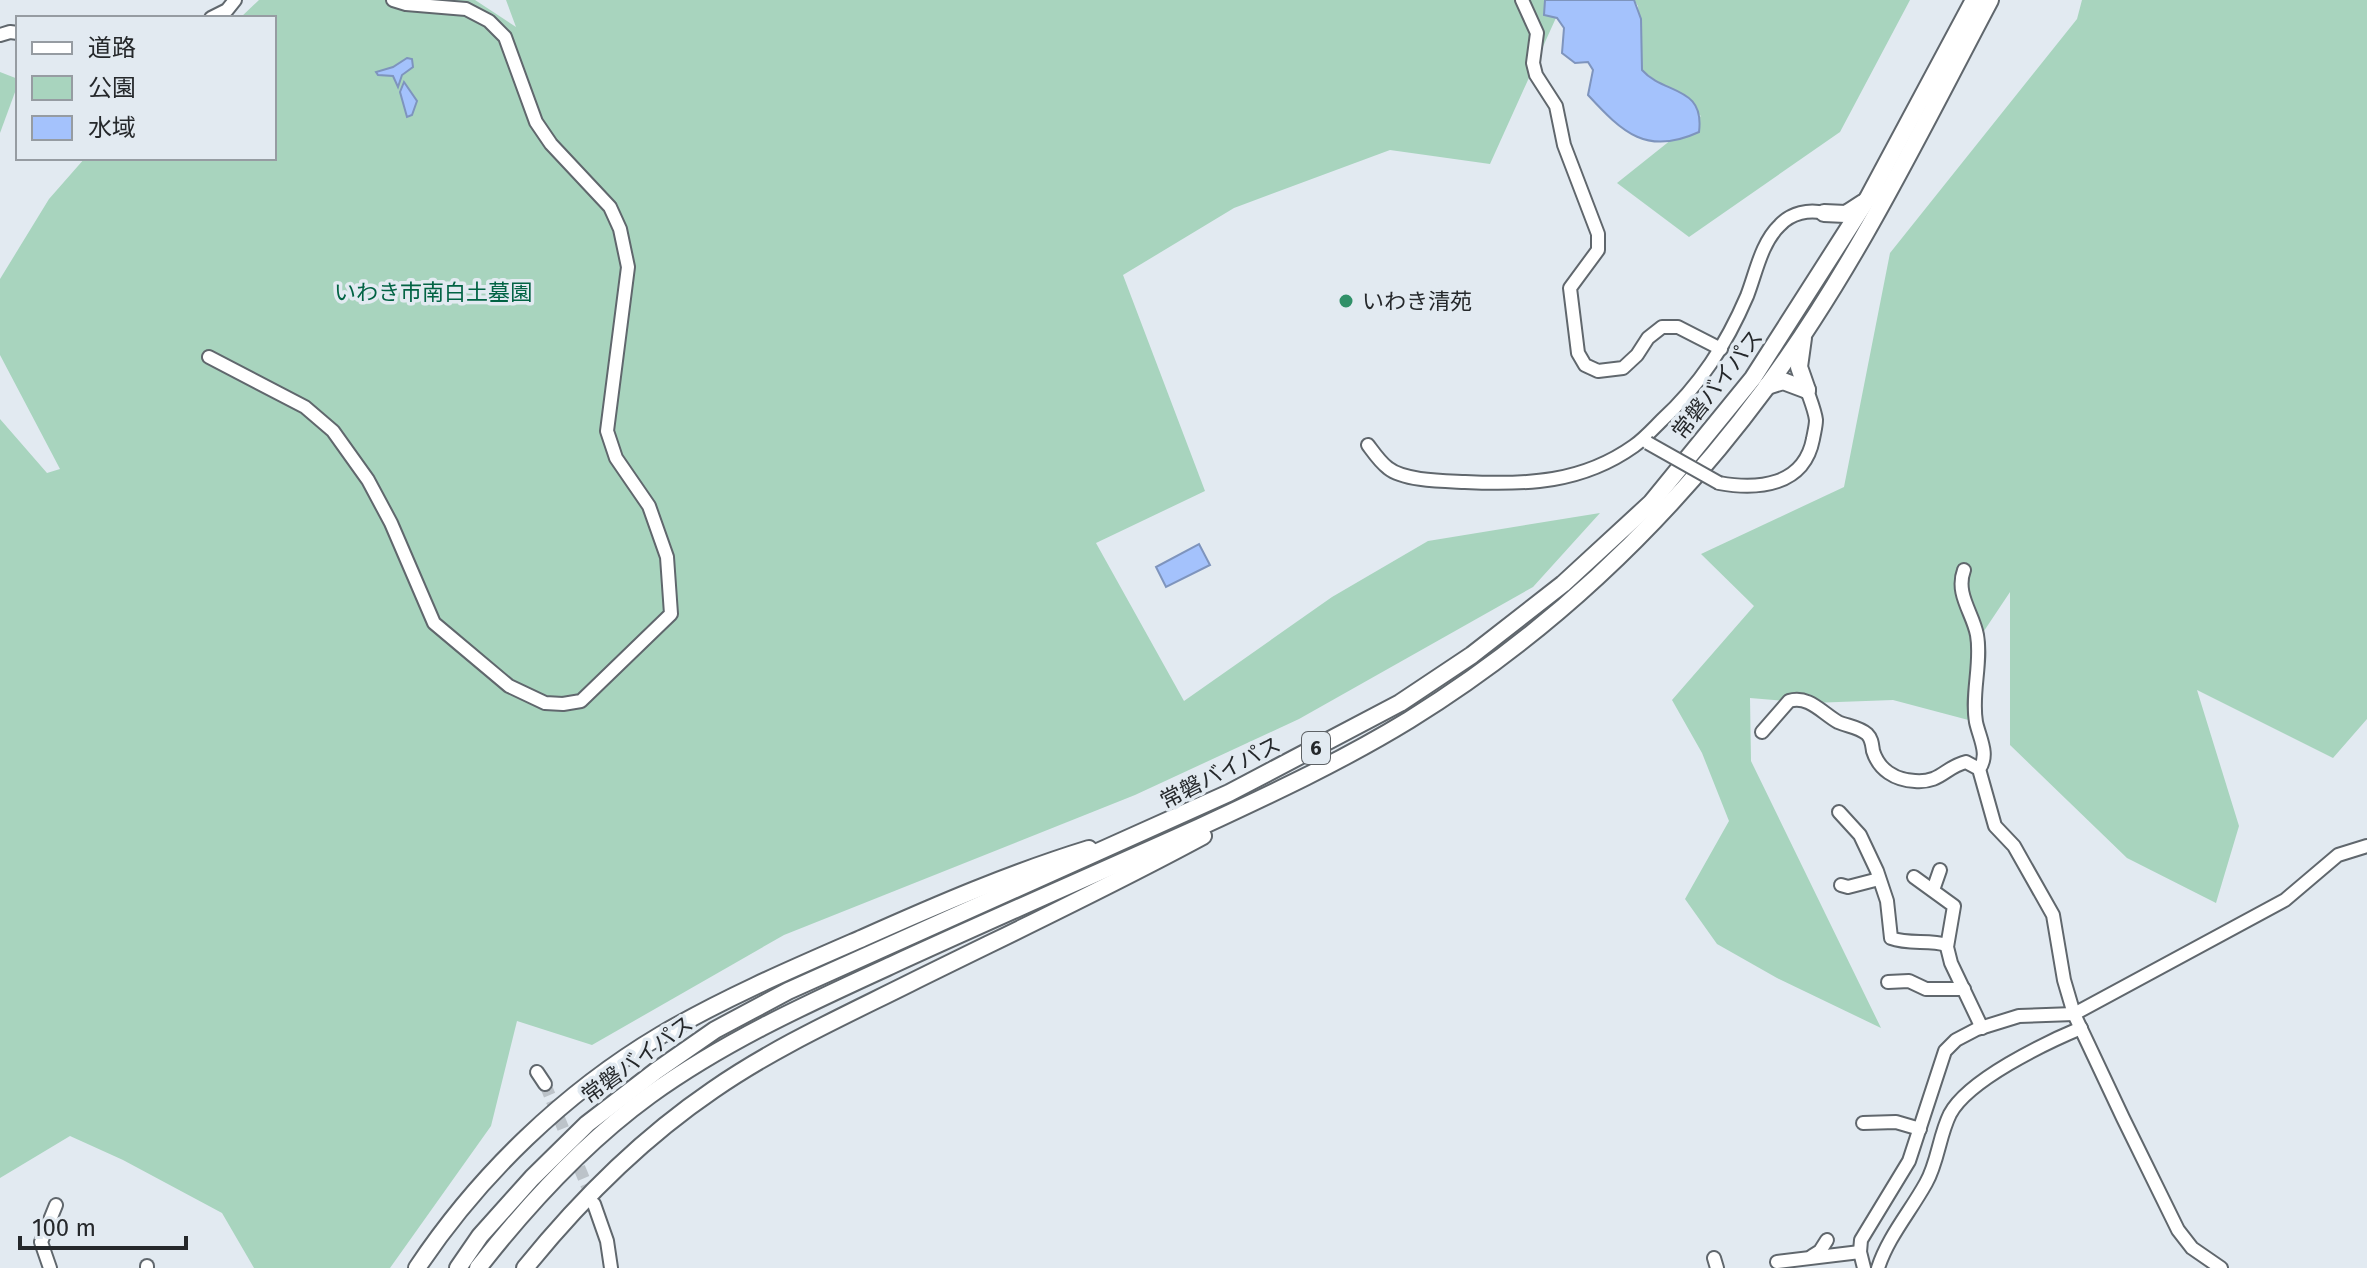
<svg xmlns="http://www.w3.org/2000/svg" width="2367" height="1268" font-family="'Fira Sans','Noto Sans JP',sans-serif">
  <style>
    .green { fill: #a8d4be }
    .water { fill: #a4c2fc; stroke: #7e94bd; stroke-width: 2 }
    .lines { fill: none; stroke-linecap: round; stroke-linejoin: round }
    .minor-tunnel { stroke: #bcc3c9; stroke-width: 12; stroke-dasharray: 12 6; stroke-linecap: butt }
    .minor-casing { stroke: #60676d; stroke-width: 16 }
    .highway-casing { stroke: #60676d; stroke-width: 20 }
    .minor { stroke: #fff; stroke-width: 12 }
    .highway { stroke: #fff; stroke-width: 16 }
    .minor-bridge-casing { stroke: #60676d; stroke-width: 16; stroke-linecap: butt }
    .minor-bridge { stroke: #fff; stroke-width: 12 }
    .poi-dot { fill: #309068; stroke: #e2eaf1; stroke-width: 3 }
    .labels { text-anchor: middle; stroke-width: 7; stroke-linejoin: round; paint-order: stroke }
    .shield { fill: #e2eaf1; stroke: #5e6266; stroke-width: 2 }
    .shield-label { font-size: 20px; font-weight: bold; fill: #25282b }
    .park-label { font-size: 22px; fill: #026344; stroke: #e2eaf1 }
    .poi-label { font-size: 22px; fill: #25282b; stroke: #e2eaf1; text-anchor: start }
    .street-label { font-size: 22px; fill: #25282b; stroke: #e2eaf1 }
  </style>
  <rect width="100%" height="100%" fill="#e2eaf1"/>
  <g class="green">
    <path d="M259 0H475L516 27 506 0H1564L1490 164 1390 150 1234 208 1123 275 1205 491 1096 543 1184 701 1332 597 1428 541 1600 513 1533 587 1299 719 1135 795 784 935 592 1045 517 1021 491 1126 390 1268H254L222 1213 123 1160 70 1136 0 1178V419L47 473 60 469 0 355V279L49 199 85 158H274V18H240Z"/>
    <path d="M1634 0H1910L1840 132 1689 237 1617 183 1701 116 1642 70 1638 6Z"/>
    <path d="M2082 0H2367V719L2333 758 2197 690 2239 826 2216 903 2127 858 2010 745V592L1978 640 1976 722 1893 700 1811 703 1750 698 1751 761 1881 1028 1777 978 1717 944 1685 899 1729 821 1702 753 1672 700 1754 606 1701 554 1844 487 1890 253 2077 19Z"/>
    <path d="M0 72 18 79V84L0 133Z"/>
  </g>
  <g class="water">
    <path d="M1545 0H1634L1641 19 1642 70C1664 95 1705 85 1699 132 1647 156 1623 133 1588 95L1593 70 1588 62 1575 63 1562 53 1564 28 1557 18 1544 15Z"/>
    <path d="M407 58 412 59 413 67 402 75 398 87 393 76 378 75 376 72 393 67Z"/>
    <path d="M404 82 417 101 412 115 407 117 400 92Z"/>
    <path d="M1199 544 1210 565 1166 587 1156 567Z"/>
  </g>
  <g class="lines">
    <path class="minor-tunnel" d="M545 1084 593 1201"/>
    <g class="minor-casing">
      <g id="minor">
        <path d="M1522 0 1537 33 1533 63 1536 75 1556 106 1564 145 1598 234V250L1570 288 1578 353 1585 365 1598 371 1623 368 1637 355 1648 338 1662 327H1678L1721 349"/>
        <path d="M211 18 227 10 235 0"/>
        <path d="M0 35 10 32 18 33"/>
        <path d="M209 357 305 407 333 431 368 480 391 523 434 623 509 686 545 703 563 704 581 701 671 614 667 557 649 506 616 458 607 431 628 267 620 229 610 207 551 144 536 122 505 37 489 21 466 9 406 4 393 0"/>
        <path d="M1368 445C1374 453 1380 462 1388 468 1404 481 1445 481 1465 482 1527 485 1582 483 1634 446 1644 439 1653 429 1661 421 1700 385 1726 345 1747 296 1756 273 1761 243 1780 225 1791 213 1809 209 1824 213"/>
        <path d="M1719 483C1758 490 1804 486 1813 439 1814 433 1816 426 1816 420 1815 411 1810 399 1807 390"/>
        <path d="M1964 570C1955 594 1973 613 1977 635 1982 663 1971 694 1976 722 1979 737 1990 755 1979 769"/>
        <path d="M1762 732 1789 701C1809 695 1822 713 1838 722 1847 726 1859 727 1867 734 1872 739 1872 744 1873 751 1879 770 1895 780 1915 781 1941 783 1945 767 1966 762L1979 769 1995 826 2014 846 2053 915 2064 980 2074 1014 2123 1118 2178 1230 2192 1248 2221 1268"/>
        <path d="M1839 812 1860 835 1877 871 1887 901 1891 938C1909 945 1929 939 1947 945"/>
        <path d="M1914 877 1954 906 1947 947 1951 963 1982 1028"/>
        <path d="M1841 885 1848 887 1879 879"/>
        <path d="M1933 890 1940 870"/>
        <path d="M1888 982 1909 981 1926 989H1964"/>
        <path d="M537 1072 545 1084"/>
        <path d="M1863 1123 1896 1122 1920 1129"/>
        <path d="M594 1204 607 1241 611 1268"/>
        <path d="M1812 1256 1820 1251 1827 1240"/>
        <path d="M1714 1258 1717 1268"/>
        <path d="M1777 1262 1860 1252"/>
        <path d="M50 1268 41 1242 56 1205"/>
        <path d="M147 1268V1266"/>
        <path d="M1864 1268 1860 1252 1861 1240 1909 1161 1945 1051 1956 1040 1977 1029 2019 1016 2074 1014 2285 900 2338 855 2367 846"/>
        <path d="M1878 1268C1888 1237 1910 1212 1926 1183 1938 1162 1939 1136 1950 1114 1968 1080 2045 1043 2081 1028"/>
      </g>
    </g>
    <g class="highway-casing">
      <g id="highway">
        <path d="M1824 213 1846 214 1863 203"/>
        <path d="M1803 338 1799 367 1807 390"/>
        <path d="M1767 386 1783 381 1807 390"/>
        <path d="M417 1268C479 1175 565 1092 661 1035 726 997 794 968 863 938 937 905 1011 873 1089 849"/>
        <path d="M458 1268 480 1236 532 1178 587 1124 656 1071 715 1030 788 991 1229 793 1400 703 1472 655 1563 584 1651 503 1753 378 1868 198 1974 0"/>
        <path d="M478 1268C528 1204 584 1143 650 1095 725 1041 809 1003 892 965 994 918 1098 873 1200 827 1271 794 1342 761 1409 720 1548 634 1668 520 1765 389 1854 269 1920 132 1990 0"/>
        <path d="M525 1268C580 1200 641 1139 713 1090 775 1047 844 1016 910 983 1009 934 1107 888 1203 836"/>
      </g>
    </g>
    <use href="#minor" class="minor"/>
    <use href="#highway" class="highway"/>
    <g class="minor-bridge-casing">
      <path id="minor-bridge" d="M1648 443 1719 483"/>
    </g>
    <use href="#minor-bridge" class="minor-bridge"/>
  </g>
  <circle class="poi-dot" cx="1346" cy="301" r="8"/>
  <g class="labels">
    <rect class="shield" x="1302" y="732" width="28" height="32" rx="6"/>
    <g class="shield-label">
      <text x="1316" y="755">6</text>
    </g>
    <g class="park-label">
      <text x="433" y="300">いわき市南白土墓園</text>
    </g>
    <g class="poi-label">
      <text x="1362" y="309">いわき清苑</text>
    </g>
    <g class="street-label">
      <text transform="translate(1717 384) rotate(-52)" y="8">常磐バイパス</text>
      <text transform="translate(1220 772) rotate(-27)" y="8">常磐バイパス</text>
      <text transform="translate(637 1059) rotate(-36)" y="8">常磐バイパス</text>
    </g>
  </g>
  <rect x="16" y="16" width="260" height="144" fill="#e2eaf1" stroke="#969ca2" stroke-width="2"/>
  <rect x="32" y="42" width="40" height="12" fill="#ffffff" stroke="#969ca2" stroke-width="2"/>
  <text x="88" y="56" font-size="24" fill="#25282b">道路</text>
  <rect x="32" y="76" width="40" height="24" fill="#a8d4be" stroke="#969ca2" stroke-width="2"/>
  <text x="88" y="96" font-size="24" fill="#25282b">公園</text>
  <rect x="32" y="116" width="40" height="24" fill="#a4c2fc" stroke="#969ca2" stroke-width="2"/>
  <text x="88" y="136" font-size="24" fill="#25282b">水域</text>
  <path d="M20 1236v12h166v-12" fill="none" stroke="#25282b" stroke-width="4"/>
  <text x="32" y="1236" font-size="24" fill="#25282b" stroke="#e2eaf1" stroke-width="6" paint-order="stroke">100 m</text>
</svg>
